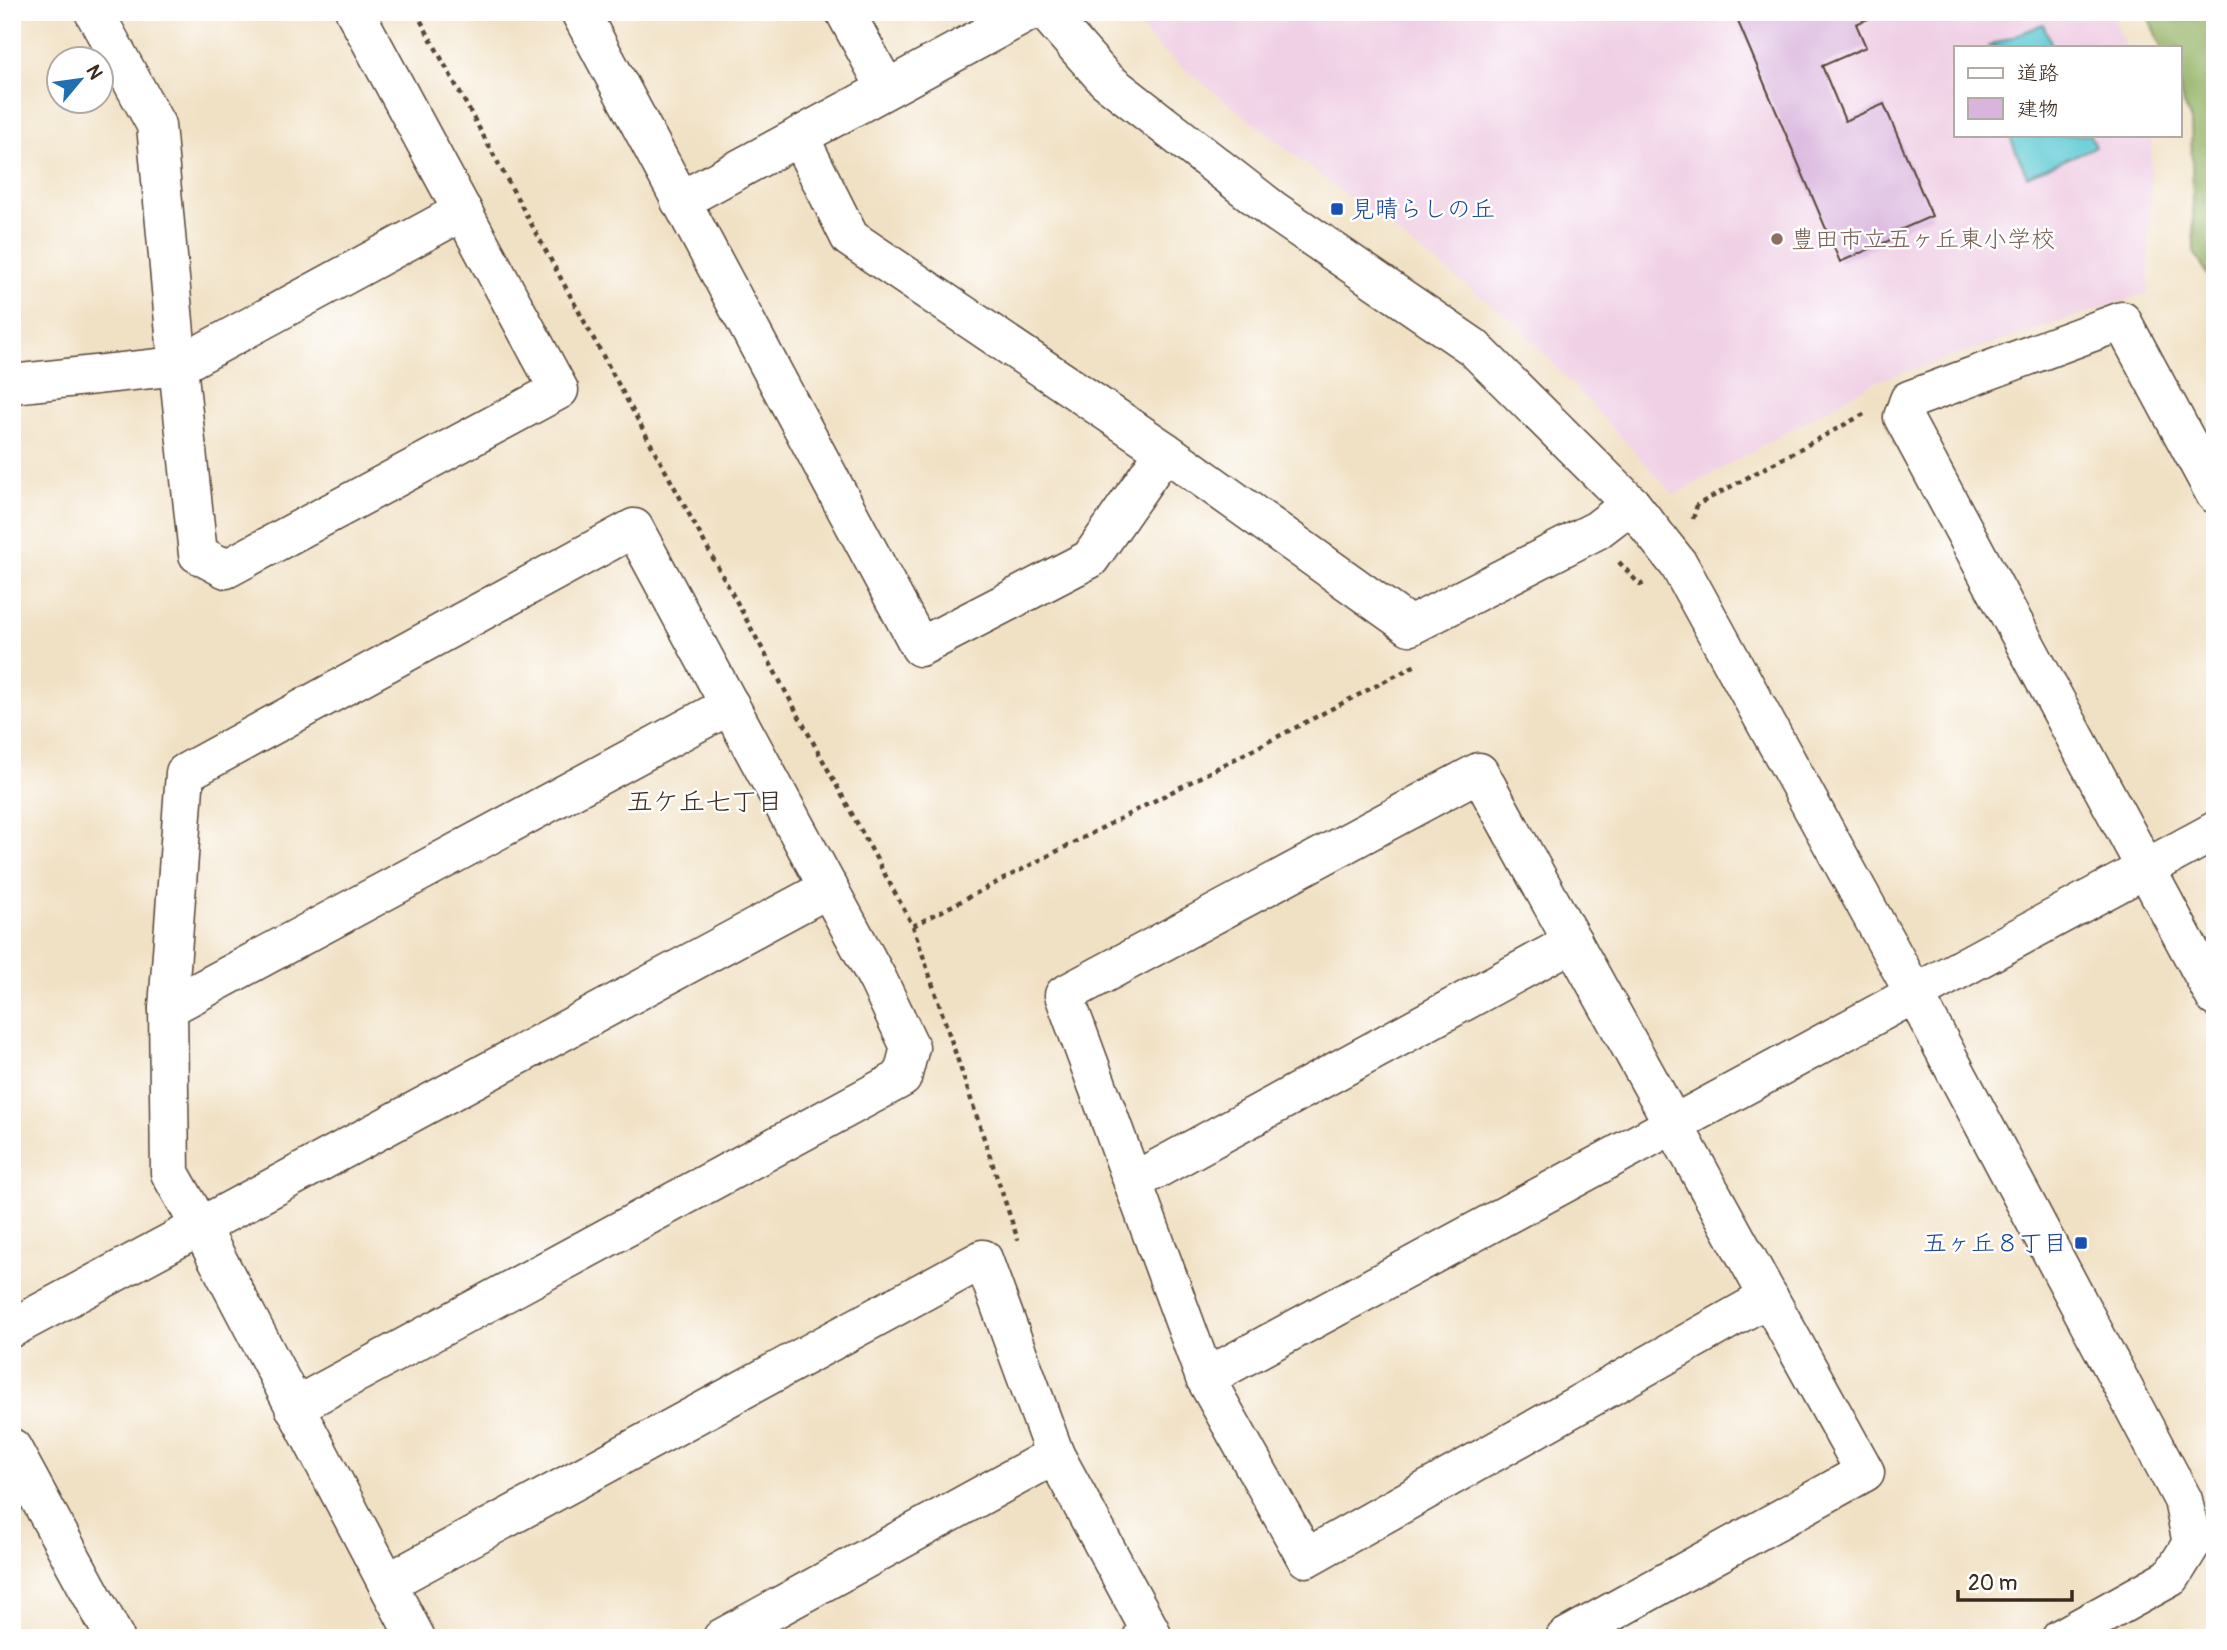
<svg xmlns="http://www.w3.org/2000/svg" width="2227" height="1650" font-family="Pangolin,'Klee One',sans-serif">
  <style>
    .built { fill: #f0d0e5 }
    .forest { fill: #94b266; stroke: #686e42; stroke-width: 2 }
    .water { fill: #5ecad4; stroke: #4c7a79; stroke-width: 2 }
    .building { fill: #d9b4dd }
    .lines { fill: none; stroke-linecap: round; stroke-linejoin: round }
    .minor-casing { stroke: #564537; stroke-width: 41 }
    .path { stroke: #564537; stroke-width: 4.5; stroke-dasharray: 5 5; stroke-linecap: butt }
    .minor { stroke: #fff; stroke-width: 38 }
    .transit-dot { fill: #1a4fb4; stroke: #fff; stroke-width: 2.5 }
    .education-dot { fill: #8d6e63; stroke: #fff; stroke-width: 2.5 }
    .labels { text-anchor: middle; stroke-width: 5; stroke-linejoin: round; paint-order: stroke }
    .transit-label { font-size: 24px; fill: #164399; stroke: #fff; text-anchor: start }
    .education-label { font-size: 24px; fill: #785e54; stroke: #fff; text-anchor: start }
    .neighbourhood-label { font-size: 26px; fill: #3b2a1e; stroke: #fff }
  </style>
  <rect width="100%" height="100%" fill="#fff"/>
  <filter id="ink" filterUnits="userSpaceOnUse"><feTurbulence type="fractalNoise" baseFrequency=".0143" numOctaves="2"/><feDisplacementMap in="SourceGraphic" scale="14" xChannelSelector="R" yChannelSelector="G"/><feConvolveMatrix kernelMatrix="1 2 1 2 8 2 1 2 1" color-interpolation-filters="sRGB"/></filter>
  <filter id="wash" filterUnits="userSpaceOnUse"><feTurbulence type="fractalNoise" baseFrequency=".00686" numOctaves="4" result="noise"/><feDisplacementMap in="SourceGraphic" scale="28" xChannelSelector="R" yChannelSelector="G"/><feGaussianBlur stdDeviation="1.57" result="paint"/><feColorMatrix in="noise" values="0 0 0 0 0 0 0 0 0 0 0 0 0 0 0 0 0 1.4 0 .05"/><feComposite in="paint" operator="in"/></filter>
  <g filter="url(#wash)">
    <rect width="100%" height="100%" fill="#f1e1c4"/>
    <path class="built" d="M1128 12H2111L2126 47H1956V135H2152L2148 293 1877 381 1674 495 1515 322 1331 184 1157 47Z"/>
    <path class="forest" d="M2146 12H2215V288L2194 252 2191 121 2180 94V47H2161Z"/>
    <g class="water">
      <path d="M2043 24 2053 47H1987Z"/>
      <path d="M2009 135H2090L2095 147 2027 176Z"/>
    </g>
    <g id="blocks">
      <path class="building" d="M1734 12H1884L1856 24 1866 47 1822 66 1845 121 1884 104 1932 216 1893 233 1895 238 1840 262Z"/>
    </g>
  </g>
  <g filter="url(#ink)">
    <use href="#blocks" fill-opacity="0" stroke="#564537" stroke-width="2"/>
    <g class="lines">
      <g class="minor-casing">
        <g id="minor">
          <path d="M94 12 156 125 178 366 198 554 226 569 559 390 355 12"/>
          <path d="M580 12 920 647 1090 559 1165 451"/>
          <path d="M845 12 886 88"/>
          <path d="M1046 12 1106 80 1273 210 1473 347 1631 504 1679 565 1914 993 2183 1500 2192 1543 2171 1577 2061 1638"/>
          <path d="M799 136 850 238 1165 451 1410 626 1597 530 1631 504"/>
          <path d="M680 201 1029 12"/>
          <path d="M12 384 178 366 463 211"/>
          <path d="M2215 494 2122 321 1909 400 1903 417 2215 997"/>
          <path d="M168 1008 730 705"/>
          <path d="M1133 1182 1573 942"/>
          <path d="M12 1328 829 888"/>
          <path d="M1205 1378 2215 831"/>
          <path d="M294 1407 902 1078 910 1047 878 980 634 528 185 773 168 1008 170 1173 200 1226 387 1583 416 1638"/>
          <path d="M12 1448 115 1638"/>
          <path d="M1055 1455 1151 1632 1142 1638"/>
          <path d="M387 1583 983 1259 1055 1455 722 1638"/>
          <path d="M1565 1638 1865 1472 1479 772 1064 995 1205 1378 1306 1558 1769 1297"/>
        </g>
      </g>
      <g class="path">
        <path d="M416 12 913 926 1018 1240"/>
        <path d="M1693 519 1697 505 1864 414"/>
        <path d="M1619 562 1640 585 1646 582"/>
        <path d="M913 926 1416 665"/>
      </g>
      <use href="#minor" class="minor"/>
    </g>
  </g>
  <g class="transit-dot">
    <rect x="1330" y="202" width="14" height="14" rx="3.5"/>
    <rect x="2074" y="1236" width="14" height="14" rx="3.5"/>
  </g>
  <circle class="education-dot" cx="1777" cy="239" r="7"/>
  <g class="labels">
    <g class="transit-label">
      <text x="1351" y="217">見晴らしの丘</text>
      <text x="2067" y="1251" text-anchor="end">五ヶ丘８丁目</text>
    </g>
    <g class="education-label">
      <text x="1791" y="247">豊田市立五ヶ丘東小学校</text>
    </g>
    <g class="neighbourhood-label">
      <text x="705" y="810">五ケ丘七丁目</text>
    </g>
  </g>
  <rect width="2227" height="1650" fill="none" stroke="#fff" stroke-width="42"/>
  <rect x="1954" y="46" width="228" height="91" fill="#ffffff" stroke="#b1aaa5" stroke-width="2"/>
  <rect x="1968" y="68" width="35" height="10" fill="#ffffff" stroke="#b1aaa5" stroke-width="2"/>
  <text x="2017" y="80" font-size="21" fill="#3b2a1e">道路</text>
  <rect x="1968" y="98" width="35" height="21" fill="#d9b4dd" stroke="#b1aaa5" stroke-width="2"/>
  <text x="2017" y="116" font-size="21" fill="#3b2a1e">建物</text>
  <g transform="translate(80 80) rotate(61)"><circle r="33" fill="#ffffff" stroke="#b1aaa5" stroke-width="2"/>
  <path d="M0-5L12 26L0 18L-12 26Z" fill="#1f6fb2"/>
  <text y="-10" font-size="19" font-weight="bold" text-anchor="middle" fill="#3b2a1e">N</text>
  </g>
  <path d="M1958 1590v10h114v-10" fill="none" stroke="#3b2a1e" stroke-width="3.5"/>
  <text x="1968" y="1590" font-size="21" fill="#3b2a1e" stroke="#ffffff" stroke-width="5" paint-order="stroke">20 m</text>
</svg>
